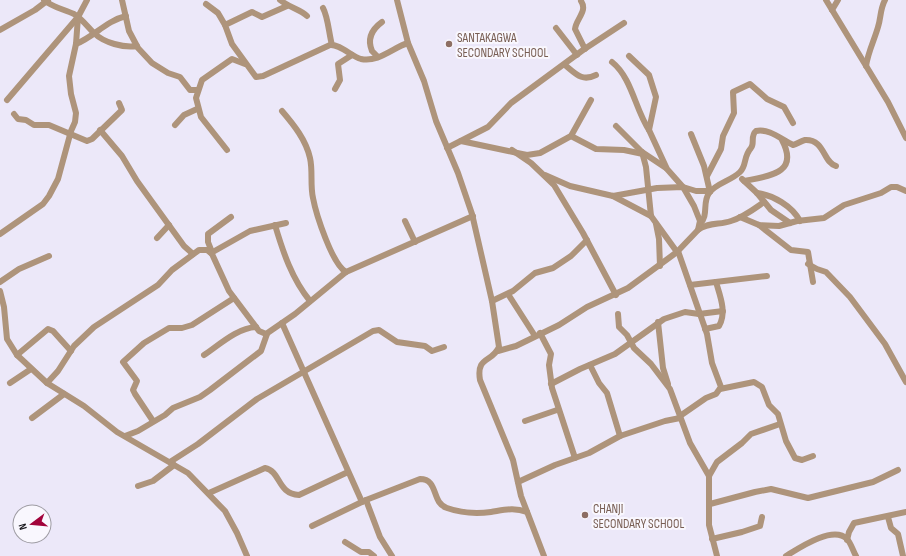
<svg xmlns="http://www.w3.org/2000/svg" width="906" height="556" font-family="'Sofia Sans Condensed',sans-serif">
  <style>
    .lines { fill: none; stroke-linecap: round; stroke-linejoin: round }
    .minor { stroke: #ae947b; stroke-width: 6 }
    .education-dot { fill: #8d6e63; stroke: #f9f7fe; stroke-width: 1.5 }
    .labels { text-anchor: middle; stroke-width: 4; stroke-linejoin: round; paint-order: stroke }
    .education-label { font-size: 13px; fill: #785e54; stroke: #f9f7fe; text-anchor: start }
  </style>
  <rect width="100%" height="100%" fill="#ece8f9"/>
  <g class="lines">
    <g class="minor">
      <path d="M44 0C52 7 63 9 74 14 82 19 87 26 94 33 104 43 124 48 137 46"/>
      <path d="M122 0 129 31 138 48 152 63 168 73 180 77 190 90H197"/>
      <path d="M280 0C290 8 300 9 307 16"/>
      <path d="M397 0 408 43 424 81 436 121 458 173 472 214 492 301 499 347C492 363 476 356 480 380L513 460 521 496 544 556"/>
      <path d="M826 0 888 102 906 138"/>
      <path d="M581 1C588 11 576 19 575 29L585 49"/>
      <path d="M206 4 218 13 225 25"/>
      <path d="M287 6 262 17 252 12 225 25 232 44 256 77 263 76 330 45C340 44 351 56 361 59 378 63 394 47 408 43"/>
      <path d="M323 8C328 17 329 34 332 45"/>
      <path d="M832 10 838 0"/>
      <path d="M556 28 577 55"/>
      <path d="M0 30 35 10 48 0"/>
      <path d="M76 44C95 36 106 21 126 16"/>
      <path d="M378 57 372 51C367 39 371 30 382 22"/>
      <path d="M612 62C632 78 635 109 649 130"/>
      <path d="M565 65C576 74 582 82 596 75"/>
      <path d="M866 66C868 52 874 41 878 27 881 18 880 9 885 0"/>
      <path d="M335 89 340 80 338 64 352 55"/>
      <path d="M7 100 78 17"/>
      <path d="M282 111C294 125 306 140 310 158 313 171 310 185 313 198 316 214 332 264 346 272"/>
      <path d="M14 114 18 119 26 120 34 125H49L87 141 92 139 122 110 119 103"/>
      <path d="M175 125 184 115 197 109"/>
      <path d="M616 126 642 152 666 168"/>
      <path d="M100 130 122 156 137 181 184 246 193 254"/>
      <path d="M691 134 704 166 710 192"/>
      <path d="M571 136 596 149 624 150 643 154"/>
      <path d="M461 141 527 155 540 153 571 136 591 100"/>
      <path d="M447 148 488 127 511 103 583 50 624 23"/>
      <path d="M227 150 201 117 196 98 202 80 232 59 245 64"/>
      <path d="M512 150 531 163 554 185 583 233 616 295"/>
      <path d="M642 152 646 167 651 216 677 252"/>
      <path d="M545 175 570 186 613 196 657 188 683 187 696 191H710"/>
      <path d="M707 176 721 149 723 136 734 113 733 92 750 84 767 99 784 107 793 123"/>
      <path d="M742 179 757 193 771 210 790 223"/>
      <path d="M744 181C768 176 800 174 782 140"/>
      <path d="M757 193C773 195 792 206 800 221"/>
      <path d="M613 196 651 216"/>
      <path d="M740 217 759 225 779 226 797 221 824 218 844 205 881 193 891 187H897L906 191"/>
      <path d="M405 221 415 242"/>
      <path d="M656 224 659 239 660 266"/>
      <path d="M700 224C709 215 702 203 709 193 716 183 731 181 740 172 747 165 743 157 751 148 755 143 750 136 756 131 769 128 782 140 793 145 797 144 801 141 805 140 825 139 823 163 836 166"/>
      <path d="M275 225C283 252 292 279 310 301"/>
      <path d="M759 225 791 250 808 252 813 282"/>
      <path d="M698 230C708 222 720 225 731 221 744 217 754 209 764 202"/>
      <path d="M0 234 43 204 49 196 58 179 71 131 75 122 76 113 71 94 69 76 76 44 78 17 87 0"/>
      <path d="M157 238 169 225"/>
      <path d="M678 251 707 334 712 363 721 387 716 394 706 398 680 416"/>
      <path d="M212 252 208 242V234L231 217"/>
      <path d="M211 253 250 231 286 223"/>
      <path d="M808 264 817 269 826 272 850 297 885 344 906 382"/>
      <path d="M0 282 19 269 49 256"/>
      <path d="M690 285 767 276"/>
      <path d="M0 291 4 307 7 339 17 355 47 383 84 406 117 432 188 473 225 511 237 533 247 556"/>
      <path d="M508 294 535 336"/>
      <path d="M492 301 513 291 535 273 553 268 571 256 587 240"/>
      <path d="M618 314 619 327 627 335 634 348 651 364 670 389 690 443 709 476"/>
      <path d="M699 314 723 311"/>
      <path d="M658 322 663 368 668 384"/>
      <path d="M282 323 362 502"/>
      <path d="M705 329 719 326C727 312 720 296 716 282"/>
      <path d="M540 333 551 354 549 365 552 388 575 458"/>
      <path d="M498 351 516 346 559 325 587 307 628 288 677 252 698 230 700 221 694 206 683 187 667 169 649 130 656 97 649 75 629 56"/>
      <path d="M17 355 48 329 53 331 71 351"/>
      <path d="M204 355C219 345 237 328 256 327"/>
      <path d="M590 365 599 383 607 393 620 436"/>
      <path d="M10 383 31 369"/>
      <path d="M47 383 58 371 74 346 94 327 158 285 172 270 199 250H207L212 254 229 291 259 331 266 334 295 314 346 272 473 216"/>
      <path d="M551 384 580 369 615 354 664 319 685 312 699 314"/>
      <path d="M720 389 754 382 762 387 769 405 778 414 786 441 795 458 802 460 813 456"/>
      <path d="M32 418 64 394"/>
      <path d="M153 421 135 394 133 390 137 381 123 362 144 343 169 328H182L192 325 234 298"/>
      <path d="M525 421 557 410"/>
      <path d="M125 436 138 431 165 415 173 408 200 397 210 390 261 351 267 334"/>
      <path d="M170 462 198 444 257 399 373 331 379 330 397 342 425 346 432 351 444 347"/>
      <path d="M518 482 555 465 589 453 620 436 665 421 680 418"/>
      <path d="M138 486 153 481 174 465"/>
      <path d="M209 493 265 468C281 471 277 494 299 495L348 472"/>
      <path d="M366 500 380 537 392 556"/>
      <path d="M710 504 755 492 771 489 808 498 873 482 898 470"/>
      <path d="M888 517 891 528 898 534 903 556"/>
      <path d="M312 526 366 500 420 479C439 479 431 503 447 508 461 513 476 514 491 512 504 510 514 507 527 512"/>
      <path d="M712 539 742 532 760 526 762 517"/>
      <path d="M847 540 849 532 854 523 906 512"/>
      <path d="M345 542 361 552H369L374 556"/>
      <path d="M717 556 709 525V476L717 462 742 443 751 434 780 424"/>
      <path d="M786 556C799 548 833 525 847 539 851 543 853 551 856 556"/>
    </g>
  </g>
  <g class="education-dot">
    <circle cx="449" cy="44" r="4"/>
    <circle cx="585" cy="515" r="4"/>
  </g>
  <g class="labels">
    <g class="education-label">
      <text x="457" y="42">SANTAKAGWA<tspan x="457" dy="15">SECONDARY SCHOOL</tspan></text>
      <text x="593" y="513">CHANJI<tspan x="593" dy="15">SECONDARY SCHOOL</tspan></text>
    </g>
  </g>
  <g transform="translate(32 524) rotate(254)"><circle r="19" fill="#f9f7fe" stroke="#9e9ca3"/>
  <path d="M0-3L7 15L0 10L-7 15Z" fill="#a2033b"/>
  <text y="-6" font-size="11" font-weight="bold" text-anchor="middle" fill="#15141a">N</text>
  </g>
</svg>
